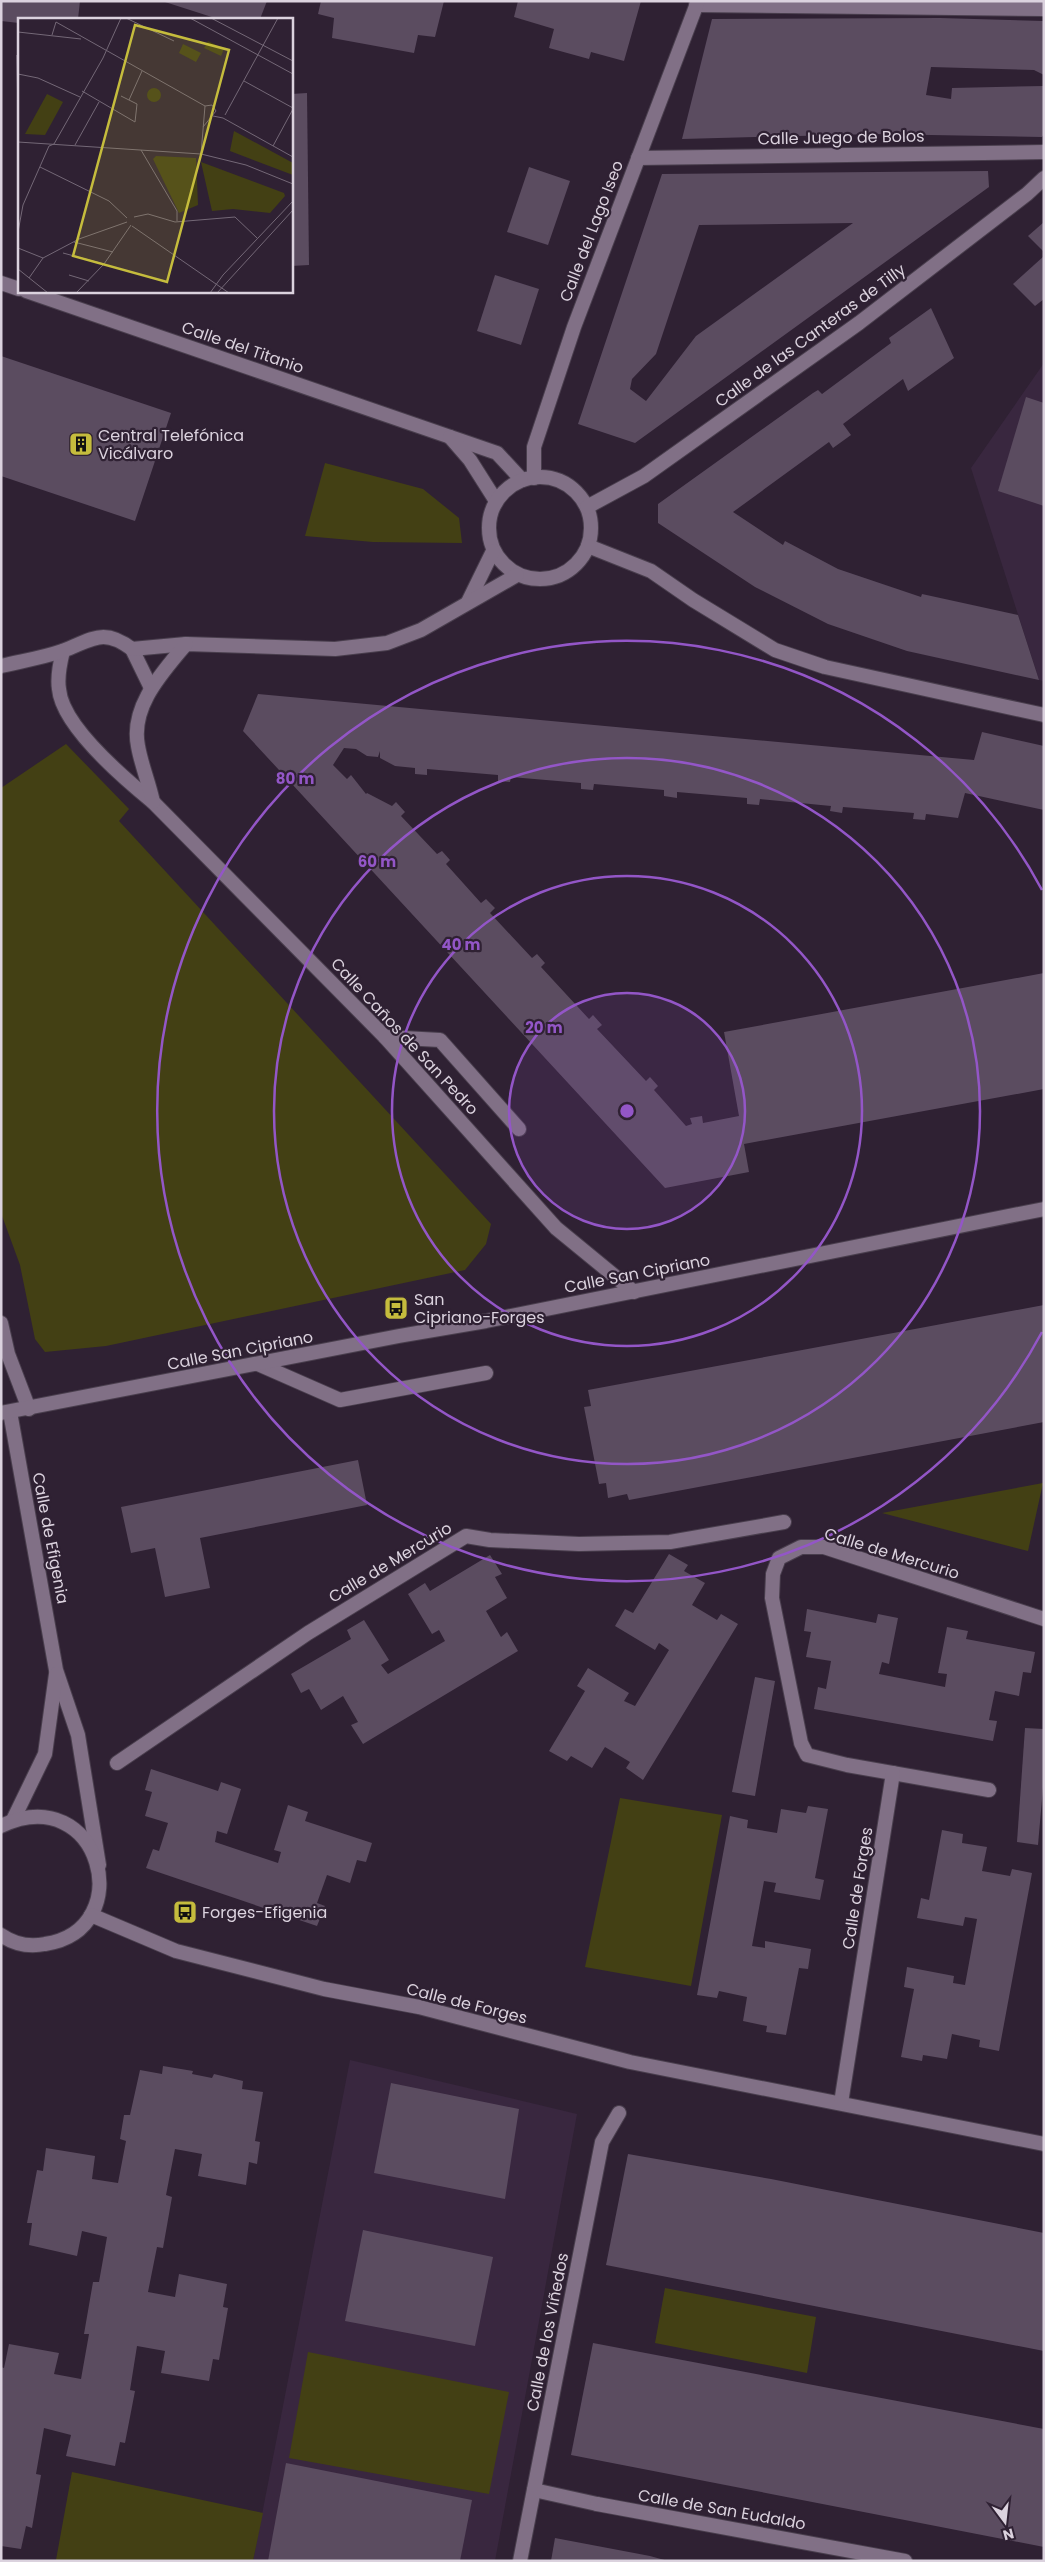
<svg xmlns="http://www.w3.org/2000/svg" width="1045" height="2562" font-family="Poppins,sans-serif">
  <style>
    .built { fill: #39273f }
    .green { fill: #434014 }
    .building { fill: #5b4c60; fill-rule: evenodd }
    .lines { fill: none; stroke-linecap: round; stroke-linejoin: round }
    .service-casing { stroke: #493e4d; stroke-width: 16 }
    .pedestrian-casing { stroke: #493e4d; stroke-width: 16 }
    .minor-casing { stroke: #493e4d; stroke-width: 16 }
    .tertiary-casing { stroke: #493e4d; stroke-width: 16 }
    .service { stroke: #817086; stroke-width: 14 }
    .pedestrian { stroke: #817086; stroke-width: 14 }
    .minor { stroke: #817086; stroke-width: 14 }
    .tertiary { stroke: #817086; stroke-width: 14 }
    .ring { fill: none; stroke: #9356c7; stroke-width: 2.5 }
    .labels { text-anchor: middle; stroke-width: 4.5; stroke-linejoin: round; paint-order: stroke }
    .street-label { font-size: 16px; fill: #dbd2de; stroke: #2f2133 }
    .poi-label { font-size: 16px; fill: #dbd2de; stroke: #2f2133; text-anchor: start }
    .inset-road { fill: none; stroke: #746877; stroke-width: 1 }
    .view { fill: #c5bc3d; fill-opacity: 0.15; stroke: #c5bc3d; stroke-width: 2.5 }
    .inset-edge { fill: none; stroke: #dbd2de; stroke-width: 2.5 }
    .centre { fill: #9356c7; stroke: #2f2133; stroke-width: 2.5 }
    .ring-label { font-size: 15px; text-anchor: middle; font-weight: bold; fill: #9356c7; stroke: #2f2133; stroke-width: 4.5; stroke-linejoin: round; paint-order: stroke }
  </style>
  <rect width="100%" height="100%" fill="#2f2133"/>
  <g class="built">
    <path d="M1044 363V681L1039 680 971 468Z"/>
    <path d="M350 2060 577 2114 495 2561H253Z"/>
  </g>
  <g class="green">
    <path d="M325 463 423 489 459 518 462 543 373 542 305 536Z"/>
    <path d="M66 744 129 809 119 821 491 1224 486 1244 465 1270 106 1346 45 1352 35 1339 20 1265 1 1213V788Z"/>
    <path d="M1043 1483 1028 1551 882 1513Z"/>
    <path d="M620 1798 722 1815 691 1986 585 1967Z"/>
    <path d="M665 2288 816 2317 807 2373 655 2343Z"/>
    <path d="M308 2352 509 2392 489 2494 289 2458Z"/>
    <path d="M72 2472 263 2513 253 2561 56 2560Z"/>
  </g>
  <g class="building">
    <path d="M1 1H80L78 19H19V23L1 21Z"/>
    <path d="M267 1 260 19H218L165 2Z"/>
    <path d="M321 1H444L435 37 418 35 414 53 332 38 334 18 318 14Z"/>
    <path d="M518 1H641L624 61 591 52 589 59 549 48 554 29 514 17Z"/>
    <path d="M940 18 1044 21V75L1034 70 931 67 926 95 951 99 952 88 1044 86V134L1042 137 872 134 682 139 712 19Z"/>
    <path d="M16 55H19V92H17Z"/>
    <path d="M307 93 309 265 291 266V94Z"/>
    <path d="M529 167 570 181 548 245 507 232Z"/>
    <path d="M988 171 989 187 635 443 578 424 662 174ZM853 223 696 336 646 401 630 389 632 379 656 354 699 225Z"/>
    <path d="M1044 222V252L1028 236Z"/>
    <path d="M1044 256V299L1035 306 1013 284Z"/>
    <path d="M495 275 539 289 521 345 477 331Z"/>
    <path d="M931 308 954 358 908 391 903 379 843 424 851 435 833 448 829 442 733 512 783 545 785 541 838 569 921 597 922 594 1018 615 1039 680 907 651 828 624 755 587 658 523V504L813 393 818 390 822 394 891 343 889 338Z"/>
    <path d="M1 356 171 413 135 521 1 476Z"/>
    <path d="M1026 397 1044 403V506L998 491Z"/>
    <path d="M258 694 974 760 982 732 1044 746V810L965 793 958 818 926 814 925 820 913 819 914 813 843 807 842 813 830 811 831 806 760 799 759 805 747 804V798L677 792V798L664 796V790L594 784 593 790 581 789V783L511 777 510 782 498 781V775L427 769V775L415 774V768L395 766 380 758V751L378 757 367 756 356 749 344 748 333 765 347 779 351 775 366 794 367 793 392 806 396 802 405 812 401 816 437 854 442 851 450 860 446 864 481 903 486 899 495 908 490 913 532 958 537 954 545 963 541 967 589 1019 593 1015 602 1025 597 1029 646 1081 650 1077 658 1086 654 1090 686 1126 692 1124 690 1118 702 1116 703 1123 739 1116 724 1032 1044 973V1089L744 1144 749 1172 665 1188 243 731Z"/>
    <path d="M1044 1305V1422L629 1500 627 1494 608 1498 606 1483 599 1484 584 1407 591 1406 588 1390Z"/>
    <path d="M358 1460 367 1505 200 1538 210 1588 165 1597 155 1548 131 1553 121 1507Z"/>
    <path d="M669 1554 688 1565 684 1571 705 1583 692 1605 717 1620 721 1614 738 1624 643 1780 626 1768 630 1762 605 1747 592 1768 571 1756 567 1761 549 1751 585 1691 577 1686 588 1668 629 1693 624 1701 635 1706 669 1650 659 1643 655 1650 615 1626 625 1609 633 1613Z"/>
    <path d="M490 1555 502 1574 495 1577 507 1598 486 1611 501 1637 507 1632 518 1651 363 1744 351 1725 358 1722 343 1696 321 1710 309 1689 301 1693 291 1674 351 1639 347 1630 364 1620 389 1660 381 1665 388 1674 445 1641 439 1630 432 1634 408 1594 425 1583 430 1591Z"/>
    <path d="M807 1609 876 1623 878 1614 898 1618 889 1664 882 1662 879 1674 945 1687 947 1674 938 1673 947 1627 968 1631 966 1639 1035 1652 1031 1673 1023 1672 1019 1696 995 1691 989 1720 997 1721 993 1741 814 1709 818 1687 826 1689 831 1661 806 1657 811 1632 804 1631Z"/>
    <path d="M755 1677 775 1681 755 1796 732 1792Z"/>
    <path d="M1025 1728 1044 1729V1776L1038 1845 1017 1842Z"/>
    <path d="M151 1769 218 1791 221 1782 241 1789 227 1834 217 1831 215 1842 278 1863 281 1852 274 1850 288 1805 308 1812 305 1821 372 1843 366 1862 357 1860 350 1883 327 1875 317 1903 325 1906 317 1926 146 1868 153 1849 159 1851 168 1823 145 1816 152 1792 145 1790Z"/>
    <path d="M808 1806 828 1809 815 1878 824 1880 820 1900 774 1892 776 1883 764 1881 752 1946 765 1948V1941L811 1949 808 1969 799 1968 786 2035 766 2032 767 2026 743 2021 747 1997 719 1991 717 1998 697 1995 730 1816 748 1820 747 1828 777 1833 781 1809 806 1813Z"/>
    <path d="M942 1830 963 1834 962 1843 987 1847 982 1871 1010 1876 1012 1869 1032 1873 999 2051 979 2047 980 2040 952 2034 947 2059 923 2055 922 2061 901 2057 914 1989 904 1987 907 1967 954 1976 953 1983 965 1985 977 1919 965 1917 963 1926 917 1918 921 1898 929 1900Z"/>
    <path d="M163 2066 193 2071 192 2074 212 2078 214 2074 243 2081 242 2089 263 2092 255 2141 260 2142 257 2164 249 2162 246 2185 198 2176 202 2154 175 2149 166 2195 172 2197 163 2248 157 2247 148 2292 175 2297 179 2274 227 2284 223 2307 228 2308 219 2360 213 2359 209 2381 161 2373 165 2351 137 2346 130 2390 135 2391 125 2443 120 2442 115 2466 66 2456 71 2435 44 2428 36 2474 41 2475 32 2528 26 2526 21 2549 1 2546V2367L4 2368 9 2344 59 2353 54 2374 81 2379 89 2334H84L93 2282H99L107 2237 82 2231 77 2256 29 2245 32 2223H27L37 2170 43 2171 46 2148 95 2156 92 2179 118 2183 126 2141 120 2139 124 2115H130L140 2070 162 2074Z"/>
    <path d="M391 2083 519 2109 505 2199 374 2173Z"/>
    <path d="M628 2154 771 2179 1044 2233V2351L606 2265Z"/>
    <path d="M363 2230 493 2257 475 2346 345 2321Z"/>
    <path d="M593 2343 1044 2429V2547L571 2455Z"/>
    <path d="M286 2463 472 2500 460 2561H268Z"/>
    <path d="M555 2538 650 2556 668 2561H551Z"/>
  </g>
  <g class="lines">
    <g class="service-casing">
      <g id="service">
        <path d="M385 1037 440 1040 519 1129"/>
        <path d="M1 1323 8 1354 29 1409"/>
        <path d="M258 1364 340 1400 486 1373"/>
      </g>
    </g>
    <g class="pedestrian-casing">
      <g id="pedestrian">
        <path d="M117 1763 308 1633 466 1536 490 1540 579 1544 670 1542 784 1522"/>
        <path d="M534 2490 597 2504"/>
        <path d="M520 2561 602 2142 619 2113"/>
      </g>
    </g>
    <g class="minor-casing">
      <g id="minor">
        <path d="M696 5 1044 9"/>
        <path d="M638 158 1044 152"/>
        <path d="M1 283 19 289"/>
        <path d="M26 291 497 453 522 480"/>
        <path d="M450 437 470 460 496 501"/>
        <circle cx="540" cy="528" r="51"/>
        <path d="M534 478V447L574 327 698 1"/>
        <path d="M587 507 644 476 859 323 1027 194 1044 178"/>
        <path d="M588 546 651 571 693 600 775 650 825 667 1044 715"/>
        <path d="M468 602 493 551"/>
        <path d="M132 649 151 688"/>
        <path d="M63 651C60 663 57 677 59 689 62 726 126 780 153 802L385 1037 556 1228 634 1292"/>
        <path d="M1 666C21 661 42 658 62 651 91 641 102 626 132 649L186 644 335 649 387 643 421 630 517 575"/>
        <path d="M153 802C149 783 141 764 138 746 130 706 163 672 186 644"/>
        <path d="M10 1412 56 1670 78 1735 99 1865"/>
        <path d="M989 1790 847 1765 807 1755 801 1743 772 1598 773 1574 779 1558 801 1547H824L1044 1619"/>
        <path d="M13 1820 45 1754 56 1674"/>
        <path d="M1 1826C101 1779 140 1930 45 1944 30 1947 14 1944 1 1935"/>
        <path d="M91 1915 176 1951 324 1989 419 2007 630 2062 1044 2144"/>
        <path d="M841 2103 893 1773"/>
        <path d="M597 2504 905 2561"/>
      </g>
    </g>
    <g class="tertiary-casing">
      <path id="tertiary" d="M1 1413 399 1336 486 1321 1044 1209"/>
    </g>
    <use href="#service" class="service"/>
    <use href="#pedestrian" class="pedestrian"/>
    <use href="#minor" class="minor"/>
    <use href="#tertiary" class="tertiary"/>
  </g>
  <circle cx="627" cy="1111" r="118" fill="#9356c7" fill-opacity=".12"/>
  <g class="ring">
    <circle cx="627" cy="1111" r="118"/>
    <circle cx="627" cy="1111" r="235"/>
    <circle cx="627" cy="1111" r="353"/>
    <path d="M1042 1332A470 470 0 1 1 1042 890"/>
  </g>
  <defs>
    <g id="building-square" transform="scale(1.25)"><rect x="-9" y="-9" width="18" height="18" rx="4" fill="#c5bc3d" stroke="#2f2133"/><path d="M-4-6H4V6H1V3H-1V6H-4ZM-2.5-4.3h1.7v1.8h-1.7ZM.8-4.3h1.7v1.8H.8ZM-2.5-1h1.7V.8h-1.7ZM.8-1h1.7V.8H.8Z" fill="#111"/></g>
    <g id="bus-square" transform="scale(1.25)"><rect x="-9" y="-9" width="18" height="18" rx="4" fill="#c5bc3d" stroke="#2f2133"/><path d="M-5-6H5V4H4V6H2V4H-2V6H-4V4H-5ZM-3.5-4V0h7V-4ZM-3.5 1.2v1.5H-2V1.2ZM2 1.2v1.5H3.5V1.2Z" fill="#111"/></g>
  </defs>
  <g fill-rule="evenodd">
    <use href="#building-square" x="81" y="444"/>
    <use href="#bus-square" x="396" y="1308"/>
    <use href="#bus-square" x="185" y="1912"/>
  </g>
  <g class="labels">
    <g class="street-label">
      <text transform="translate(841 137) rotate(-1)" y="6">Calle Juego de Bolos</text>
      <text transform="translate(591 231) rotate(-69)" y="6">Calle del Lago Iseo</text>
      <text transform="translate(810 335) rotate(-36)" y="6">Calle de las Canteras de Tilly</text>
      <text transform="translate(243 347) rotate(19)" y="6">Calle del Titanio</text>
      <text transform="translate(405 1036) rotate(47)" y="6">Calle Caños de San Pedro</text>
      <text transform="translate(637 1273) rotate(-11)" y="6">Calle San Cipriano</text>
      <text transform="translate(240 1350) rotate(-11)" y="6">Calle San Cipriano</text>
      <text transform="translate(51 1538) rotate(79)" y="6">Calle de Efigenia</text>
      <text transform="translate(892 1553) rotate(17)" y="6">Calle de Mercurio</text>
      <text transform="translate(390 1562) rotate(-31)" y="6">Calle de Mercurio</text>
      <text transform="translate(857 1888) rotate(-81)" y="6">Calle de Forges</text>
      <text transform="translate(467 2003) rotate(14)" y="6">Calle de Forges</text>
      <text transform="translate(547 2332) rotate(-79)" y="6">Calle de los Viñedos</text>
      <text transform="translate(722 2509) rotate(10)" y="6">Calle de San Eudaldo</text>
    </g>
    <g class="poi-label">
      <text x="98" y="441">Central Telefónica<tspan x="98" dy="18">Vicálvaro</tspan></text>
      <text x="414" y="1305">San<tspan x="414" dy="18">Cipriano-Forges</tspan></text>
      <text x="202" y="1918">Forges-Efigenia</text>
    </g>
  </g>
  <g transform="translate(18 18)">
    <rect width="275" height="275" fill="#2f2133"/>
    <path d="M190 23 206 31 203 38 186 30ZM165 26 183 35 178 44 161 35ZM129 77a7 7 0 1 1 14 0a7 7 0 1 1-14 0ZM29 76 45 84 27 117 7 116ZM216 113 275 145V157L212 133ZM138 138 178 140 180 187 161 195 135 141ZM183 144 266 175 267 178 252 195 215 191 194 193Z" fill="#434014"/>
    <path class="inset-road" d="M108 0 156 23M172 0 275 56M193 0 275 43M0 14 63 21M34 17 38 4 187 88M0 56 20 60 62 79M226 63 275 90M64 73 117 104 119 86 103 78M111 82 124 53M207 97 260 0M195 98 205 100 275 139M185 109 198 93 194 87 187 88M0 124 183 136 228 147 275 166M57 127 81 84M255 128 275 91M123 132 159 193V203M183 136 187 88M22 149 91 183 109 200M116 199 130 196 157 204 217 199 239 220M114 208 211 275M0 214 5 187 31 128 36 126 85 40 103 0M56 224 95 234M0 230 25 240 61 221 109 204M45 235 86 246M0 251 30 275M51 257 71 263M11 260 25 240M58 275 86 246 113 207M192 275 205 257 275 183M199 275 275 192"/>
    <path class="view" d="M117 7 211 32 149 264 55 238Z"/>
    <rect width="275" height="275" class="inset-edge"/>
  </g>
  <circle cx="627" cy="1111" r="8" class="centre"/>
  <g class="ring-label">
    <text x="295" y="784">80 m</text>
    <text x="377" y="867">60 m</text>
    <text x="461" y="950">40 m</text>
    <text x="544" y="1033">20 m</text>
  </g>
  <rect width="1045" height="2562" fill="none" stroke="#dbd2de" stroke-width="5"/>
  <g transform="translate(1005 2522) rotate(165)" stroke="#2f2133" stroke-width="4" paint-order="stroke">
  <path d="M0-4L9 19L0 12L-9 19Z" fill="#dbd2de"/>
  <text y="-8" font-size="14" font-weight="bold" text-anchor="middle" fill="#dbd2de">N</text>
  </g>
</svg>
